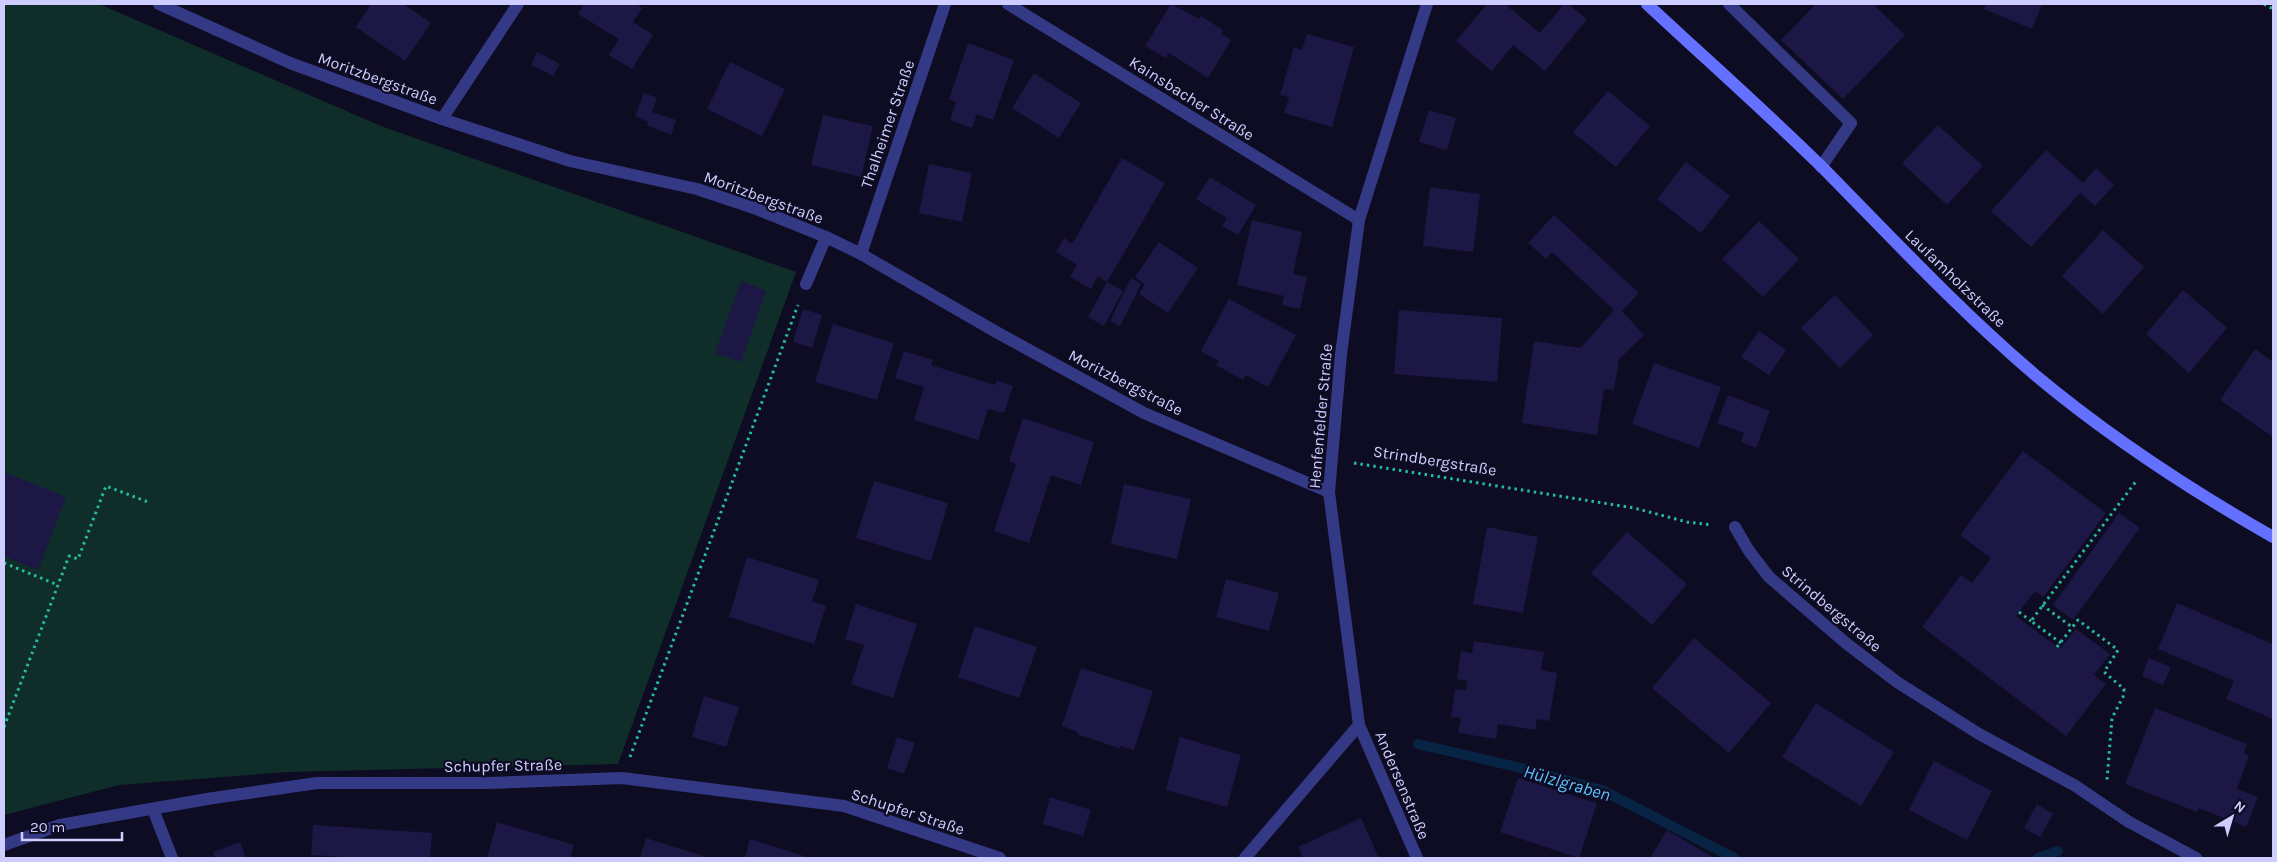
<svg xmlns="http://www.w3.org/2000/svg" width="2277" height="862" font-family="Karla,sans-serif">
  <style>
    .pitch { fill: #0f2d29 }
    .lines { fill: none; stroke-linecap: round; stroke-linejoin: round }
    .stream { stroke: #082445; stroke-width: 10 }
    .building { fill: #1c1745 }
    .path { stroke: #26baa3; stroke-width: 3; stroke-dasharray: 2.5 4; stroke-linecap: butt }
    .service { stroke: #343985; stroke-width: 12 }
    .minor { stroke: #343985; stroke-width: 12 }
    .secondary { stroke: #6470ff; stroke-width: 12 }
    .labels { text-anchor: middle; stroke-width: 4.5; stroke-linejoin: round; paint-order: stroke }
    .street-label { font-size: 16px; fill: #cecdff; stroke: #0e0c22 }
    .water-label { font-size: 18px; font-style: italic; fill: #5bc3ff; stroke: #0e0c22 }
  </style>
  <rect width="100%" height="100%" fill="#0e0c22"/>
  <path class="pitch" d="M4 4H99L381 126 796 272 618 764 288 772 119 785 4 815Z"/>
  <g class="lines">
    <g class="stream">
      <path d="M1418 744 1517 767 1602 790 1734 858"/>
      <path d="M2038 858 2058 851"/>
    </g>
  </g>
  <g class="building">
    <path d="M371 4H403L431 23 405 61 356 27Z"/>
    <path d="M584 4H636L642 8 633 22 653 35 632 69 609 55 619 39 578 14Z"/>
    <path d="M1171 4 1199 19 1201 16 1223 30 1221 34 1231 40 1208 78 1169 53 1166 58 1145 46Z"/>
    <path d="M1487 4H1505L1540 33 1564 4H1568L1587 19 1545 71 1513 45 1492 71 1456 41Z"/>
    <path d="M1816 4H1873L1905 35 1843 99 1781 40Z"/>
    <path d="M1986 4H2042L2032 29 1984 9Z"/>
    <path d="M1307 34 1354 47 1332 127 1284 113 1289 97 1280 95 1294 47 1302 50Z"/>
    <path d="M968 43 1014 60 993 120 977 114 972 128 950 120 956 102 949 99Z"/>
    <path d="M537 52 560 64 553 76 531 65Z"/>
    <path d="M730 62 785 89 762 136 707 109Z"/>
    <path d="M1034 73 1081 103 1059 138 1012 108Z"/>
    <path d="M1608 91 1650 126 1616 167 1573 132Z"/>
    <path d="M644 93 657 98 652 112 676 120 671 135 647 125 648 122 635 116Z"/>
    <path d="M1429 110 1456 118 1447 150 1419 142Z"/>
    <path d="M823 115 873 126 861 177 811 165Z"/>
    <path d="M1938 125 1983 166 1947 205 1902 163Z"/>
    <path d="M2046 150 2083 183 2096 168 2114 185 2095 206 2080 193 2031 247 1991 211Z"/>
    <path d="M1122 158 1165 183 1107 282 1098 276 1091 289 1070 277 1077 265 1056 252 1064 238 1072 244Z"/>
    <path d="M1686 162 1730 196 1701 233 1657 199Z"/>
    <path d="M929 164 972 173 962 222 919 213Z"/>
    <path d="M1210 177 1256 205 1238 235 1222 226 1227 218 1196 199Z"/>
    <path d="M1430 187 1480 194 1473 252 1423 246Z"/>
    <path d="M1554 215 1639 293 1622 311 1644 335 1619 359 1614 390 1604 389 1597 435 1522 423 1534 341 1581 348 1614 310 1552 252 1546 259 1528 243Z"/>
    <path d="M1252 220 1302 232 1293 274 1307 277 1300 309 1282 305 1284 296 1237 285Z"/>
    <path d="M1759 221 1799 259 1763 297 1722 259Z"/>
    <path d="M2103 230 2144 267 2103 314 2062 276Z"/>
    <path d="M1159 242 1198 268 1168 313 1139 294 1145 284 1135 277Z"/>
    <path d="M1131 278 1141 284 1120 326 1110 321Z"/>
    <path d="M741 281 766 291 741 362 715 353Z"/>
    <path d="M1107 282 1123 291 1104 326 1088 317Z"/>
    <path d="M2183 290 2227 328 2189 373 2146 334Z"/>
    <path d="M1835 295 1873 335 1840 368 1801 328Z"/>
    <path d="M1229 299 1296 335 1268 387 1246 375 1243 380 1216 365 1219 361 1201 351Z"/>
    <path d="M803 309 822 315 812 348 793 342Z"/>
    <path d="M1399 310 1502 318 1497 382 1394 374Z"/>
    <path d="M833 324 894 343 877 400 815 382Z"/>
    <path d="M1759 331 1786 350 1769 375 1741 357Z"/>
    <path d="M2255 349 2273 362V437L2220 400Z"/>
    <path d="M904 351 933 360 931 365 995 385 997 380 1013 386 1004 413 988 409 978 440 914 420 924 387 895 378Z"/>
    <path d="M1654 363 1721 387 1699 448 1632 424Z"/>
    <path d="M1728 395 1770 411 1756 448 1741 442 1744 433 1717 423Z"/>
    <path d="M1023 418 1094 442 1081 485 1051 475 1029 543 994 531 1016 464 1009 461Z"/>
    <path d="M2023 451 2106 513 2043 597 2035 591 2016 616 2060 649 2076 629 2110 654 2094 675 2106 684 2066 736 1922 627 1961 575 1972 583 1991 558 1960 535Z"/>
    <path d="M4 472 66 497 38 570 4 556Z"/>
    <path d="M874 481 948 503 931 561 856 538Z"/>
    <path d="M1124 484 1191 499 1177 559 1111 544Z"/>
    <path d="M2119 513 2140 528 2073 620 2053 605Z"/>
    <path d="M1487 527 1538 537 1523 613 1473 604Z"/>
    <path d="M1627 532 1687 584 1652 625 1591 573Z"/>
    <path d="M747 557 819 580 812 601 826 606 814 644 729 617Z"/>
    <path d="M1226 579 1279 593 1269 631 1216 617Z"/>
    <path d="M2177 603 2273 644V719L2226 699 2234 681 2158 649Z"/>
    <path d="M856 604 917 624 893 698 851 684 864 645 845 639Z"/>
    <path d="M975 626 1037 647 1019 698 958 677Z"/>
    <path d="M1694 638 1771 703 1729 753 1652 688Z"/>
    <path d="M1474 641 1544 652 1541 670 1557 673 1549 721 1537 719 1535 730 1498 724 1496 739 1458 733 1461 718 1451 717 1455 689 1466 690 1467 681 1457 679 1461 651 1472 653Z"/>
    <path d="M2149 658 2171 667 2163 685 2142 676Z"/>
    <path d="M1081 668 1153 691 1134 750 1120 746 1119 748 1077 734 1078 732 1062 726Z"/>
    <path d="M704 696 739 707 726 747 692 737Z"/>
    <path d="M1816 703 1894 752 1861 806 1782 757Z"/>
    <path d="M2155 708 2247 744 2244 753 2249 756 2237 789 2258 797 2246 827 2199 808 2197 812 2125 784Z"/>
    <path d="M897 737 915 743 904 774 887 768Z"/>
    <path d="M1180 737 1241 755 1227 807 1166 790Z"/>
    <path d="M1934 761 1992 791 1967 840 1909 810Z"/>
    <path d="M1518 778 1597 803 1579 858 1500 832Z"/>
    <path d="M1050 797 1091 810 1083 836 1043 824Z"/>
    <path d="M2037 804 2053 814 2040 837 2024 828Z"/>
    <path d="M1361 818 1379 858H1303L1298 847Z"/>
    <path d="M497 822 574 845 570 858H487Z"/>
    <path d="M313 825 432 833 430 858H362L311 855Z"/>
    <path d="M1667 830 1714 858H1650Z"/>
    <path d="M646 838 700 855 706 858H640Z"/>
    <path d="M750 839 810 858H745Z"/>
    <path d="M240 842 246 858H215L213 852Z"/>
  </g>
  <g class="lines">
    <g class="path">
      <path d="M2264 4 2273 9"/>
      <path d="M1354 463 1634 508 1687 522 1712 525"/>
      <path d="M4 563 58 585"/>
      <path d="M2042 605 2072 627"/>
      <path d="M2019 612 2031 621"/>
      <path d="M2061 643 2031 621 2137 480"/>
      <path d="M2057 647 2078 620 2118 650 2104 672 2124 689 2123 697 2112 718 2107 780"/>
      <path d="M4 727 69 556 78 559 106 486 148 502"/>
      <path d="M630 757 798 305"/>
    </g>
    <g class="service">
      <path d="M1729 4 1851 123 1821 167"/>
      <path d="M806 284 826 237"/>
    </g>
    <g class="minor">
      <path d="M159 4 290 63 442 119 570 161 697 189 754 208 826 237 861 254 998 333 1144 413 1329 492"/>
      <path d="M1008 4 1359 220"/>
      <path d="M442 119 518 4"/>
      <path d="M861 254 945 4"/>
      <path d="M1735 527 1749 551 1769 577 1847 644 1897 682 1979 734 2074 785 2129 822 2196 858"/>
      <path d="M153 809 172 858"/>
      <path d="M4 845 60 825 207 799 317 783H488L622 778 844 806 1000 858"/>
      <path d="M1245 858 1359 725"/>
      <path d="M1417 858 1359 725 1329 492 1341 354 1359 220 1427 4"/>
    </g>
    <path class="secondary" d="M1647 4C1706 59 1766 112 1823 168 1892 238 1959 310 2034 374 2108 436 2189 489 2273 537"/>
  </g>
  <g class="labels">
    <g class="street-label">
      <text transform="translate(378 78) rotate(20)" y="6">Moritzbergstraße</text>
      <text transform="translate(1192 98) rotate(32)" y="6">Kainsbacher Straße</text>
      <text transform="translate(887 124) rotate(-71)" y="6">Thalheimer Straße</text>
      <text transform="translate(764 197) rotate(20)" y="6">Moritzbergstraße</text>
      <text transform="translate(1956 278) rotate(44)" y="6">Laufamholzstraße</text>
      <text transform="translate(1126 382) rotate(27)" y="6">Moritzbergstraße</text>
      <text transform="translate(1320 416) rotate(-85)" y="6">Henfenfelder Straße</text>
      <text transform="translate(1435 460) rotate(9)" y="6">Strindbergstraße</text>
      <text transform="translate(1832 608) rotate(40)" y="6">Strindbergstraße</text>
      <text transform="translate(503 765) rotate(-1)" y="6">Schupfer Straße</text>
      <text transform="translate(1403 785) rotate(67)" y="6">Andersenstraße</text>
      <text transform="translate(908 811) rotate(18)" y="6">Schupfer Straße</text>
    </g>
    <g class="water-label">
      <text transform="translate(1567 783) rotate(16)" y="6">Hülzlgraben</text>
    </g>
  </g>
  <rect width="2277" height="862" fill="none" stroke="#cecdff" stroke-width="10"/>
  <g transform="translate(2232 817) rotate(38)" stroke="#0e0c22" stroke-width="4" paint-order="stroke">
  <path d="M0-4L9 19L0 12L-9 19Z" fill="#cecdff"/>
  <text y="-8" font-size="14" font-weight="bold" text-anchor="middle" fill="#cecdff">N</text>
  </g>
  <path d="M22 832v8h100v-8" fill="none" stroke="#cecdff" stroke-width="2.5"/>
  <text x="30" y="832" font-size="15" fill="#cecdff" stroke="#0e0c22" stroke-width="4" paint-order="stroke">20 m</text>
</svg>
